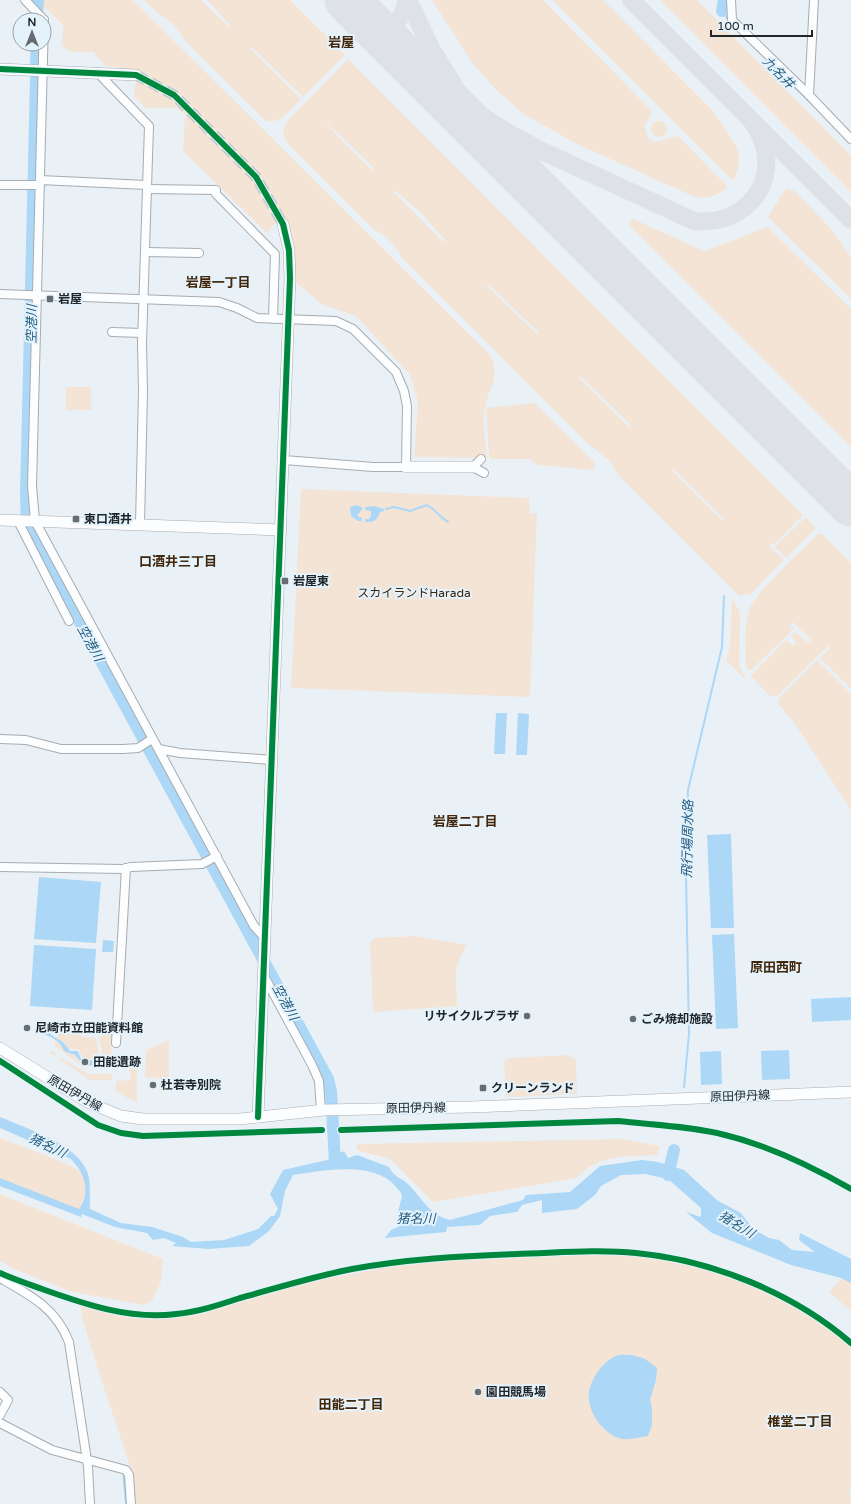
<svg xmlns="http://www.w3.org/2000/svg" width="851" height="1504" font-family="'Varela Round','Noto Sans JP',sans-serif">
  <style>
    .green { fill: #f3e4d6; fill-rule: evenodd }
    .water { fill: #acd7f6; fill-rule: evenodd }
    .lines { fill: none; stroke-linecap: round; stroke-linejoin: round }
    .stream { stroke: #acd7f6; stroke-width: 2 }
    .river { stroke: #acd7f6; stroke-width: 12 }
    .taxiway { stroke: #dee2e6; stroke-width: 18 }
    .runway { stroke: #dee2e6; stroke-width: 45 }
    .secondary-tunnel { stroke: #c2c8cd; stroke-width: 11; stroke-dasharray: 11 5.5; stroke-linecap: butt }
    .street-casing { stroke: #a6acb0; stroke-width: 10 }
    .secondary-casing { stroke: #a6acb0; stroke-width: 12 }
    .street { stroke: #fcfdfe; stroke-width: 8 }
    .secondary { stroke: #fcfdfe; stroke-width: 11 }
    .cycleway-casing { stroke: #e4f2fc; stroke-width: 8 }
    .cycleway { stroke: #00873e; stroke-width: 6 }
    .poi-dot { fill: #676c71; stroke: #e4f2fc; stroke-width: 1.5 }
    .labels { text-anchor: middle; stroke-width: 4; stroke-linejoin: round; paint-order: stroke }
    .poi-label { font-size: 12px; font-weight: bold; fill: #202529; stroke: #e4f2fc; text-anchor: start }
    .park-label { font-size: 12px; fill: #41280d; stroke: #e4f2fc }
    .street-label { font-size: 12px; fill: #202529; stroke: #e4f2fc }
    .neighbourhood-label { font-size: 13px; font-weight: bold; fill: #422607; stroke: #e4f2fc }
    .water-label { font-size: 13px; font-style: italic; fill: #255e81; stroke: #e4f2fc }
  </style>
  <rect width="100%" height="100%" fill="#eaf1f6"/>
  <g class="green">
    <path d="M37 0H133L491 356C501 380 488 387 485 408 482 422 486 444 487 458L414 457 418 402 410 375 356 316 323 305 295 282 294 247 287 221 273 225 267 233 183 151 185 115 177 108H146L134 97 137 70 106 66 93 52H71L62 45 63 25Z"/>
    <path d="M144 0H201L229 27 230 25 207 0H290L345 55 303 97 252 47 251 49 301 99C291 109 282 124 266 121L188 44 174 25 158 13Z"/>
    <path d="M432 0H543L651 110V116C647 121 644 124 646 131 650 152 668 136 678 136L728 187C718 196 708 199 695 197L579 145 525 115 496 90 471 61Z"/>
    <path d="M552 0H603L713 111 737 147 739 158 738 170 733 181Z"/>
    <path d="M660 0H697L851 156V192Z"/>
    <path d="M348 59 803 515 774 545 772 543 770 545 771 548 784 560 751 594 740 596 736 593 619 476 610 461 585 441 403 259C396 246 387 235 373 229L286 142 283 131 286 122ZM321 117 374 168 372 170 347 146ZM395 190 422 214 445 240 443 242 394 192ZM488 284 538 332 537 334 487 286ZM580 376 631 425 630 428 579 378ZM673 469 724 519 722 520 672 471Z"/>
    <circle cx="659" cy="129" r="8"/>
    <path d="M787 189 795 191 833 231 851 258V299L768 217 782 194Z"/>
    <path d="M633 219 704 251 768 227 851 309V447L629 225Z"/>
    <rect x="66" y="387" width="25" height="23"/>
    <path d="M535 403 595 463 593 470 538 465 529 459H491L489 457 486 408Z"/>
    <path d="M301 489 529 498 530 514 537 513 530 697 291 688Z"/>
    <path d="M806 517 815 527V529L786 558 775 547Z"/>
    <path d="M818 534H822L851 563V689L820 658 830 648 828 646 778 695 771 697 751 676 753 673 786 640 793 646 796 643 791 635 794 633 798 634 808 643 811 640 793 622 790 625 794 629 751 670H748L746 665C745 647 744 628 749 610 753 595 804 548 818 534Z"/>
    <path d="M732 598 739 610 740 615 739 665 747 681 726 660 730 646Z"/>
    <path d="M817 660 851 694V810L793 721 778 704 779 698Z"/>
    <path d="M416 936 467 945C452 970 456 978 458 1006L373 1012 370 942 375 938Z"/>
    <path d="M72 1021 112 1025 111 1064 104 1062 99 1039 105 1031 101 1028 93 1035 81 1034 72 1027Z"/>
    <path d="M63 1028C74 1028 77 1039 94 1037L97 1041 99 1059H83L79 1050 67 1048 64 1041 57 1039 58 1033Z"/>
    <path d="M169 1040V1091L166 1088 160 1094 159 1078 145 1077 146 1050Z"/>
    <path d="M55 1041 62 1045 64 1051C67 1052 73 1054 76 1056 83 1064 89 1071 100 1063L101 1067C85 1071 68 1056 55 1046Z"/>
    <path d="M51 1050 56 1053 55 1056 60 1059 62 1058 88 1074H112L113 1080H90L50 1053Z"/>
    <path d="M569 1055 576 1060 577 1094 506 1097 504 1061 510 1058Z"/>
    <path d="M136 1061 137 1062V1103L115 1091 116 1081 131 1080 130 1069H115L114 1067Z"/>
    <path d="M0 1138C15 1144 74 1164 83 1174 90 1183 84 1201 79 1210L0 1178Z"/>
    <path d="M622 1139 660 1146 657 1155C628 1157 598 1153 577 1178L433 1202 390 1159 356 1150 357 1144Z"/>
    <path d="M0 1194 163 1259 161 1282 151 1302 143 1305 73 1292 14 1269 0 1261Z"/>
    <path d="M600 1254C615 1255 631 1255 646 1256 719 1262 793 1299 850 1346L851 1489 849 1490 851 1504H134L133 1480 131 1469 98 1370 82 1317 81 1306 134 1317H173L202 1313 305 1283 382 1268 447 1260Z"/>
    <path d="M841 1278 851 1283V1311L829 1292Z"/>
  </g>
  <g class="water">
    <path d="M356 505 363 508 357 516 362 518V521H358L351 516 350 507Z"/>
    <path d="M374 506 384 509V511L380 512C377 521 374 522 365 522V519H369L371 516V511L365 510 366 507Z"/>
    <path d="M496 713H507L505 754H494Z"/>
    <path d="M518 713 529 714 527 755H516Z"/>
    <path d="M731 834 734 928H711L707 835Z"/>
    <path d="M39 877 101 882 96 943 34 939Z"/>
    <path d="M734 934 738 1028 716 1029 712 935Z"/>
    <path d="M103 940 114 941 113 952H102Z"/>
    <path d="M34 945 96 949 92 1010 30 1006Z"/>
    <path d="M851 997V1020L812 1022 811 999Z"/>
    <path d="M50 1022 51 1035 63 1042 70 1051H78L81 1059 96 1061 107 1058 93 1066 83 1064 75 1055 64 1051C60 1040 51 1037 41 1033V1023ZM42 1024H50L49 1033 42 1031Z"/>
    <path d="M789 1050 790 1079 762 1080 761 1051Z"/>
    <path d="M721 1051 722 1084 701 1085 700 1052Z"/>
    <path d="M0 1117C25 1128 74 1143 86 1169 92 1181 89 1196 90 1209L121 1223 152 1227 183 1237 191 1242 224 1240 258 1229 271 1216H274L278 1209 270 1194 283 1170 327 1160 344 1151 348 1158 357 1155 389 1167C396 1180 402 1177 410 1186 423 1200 430 1215 450 1220L523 1200 526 1195 570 1192 600 1166 642 1160 658 1162 684 1170 718 1201 741 1213 753 1229 769 1238 779 1240 792 1250 815 1252 799 1240 800 1233 851 1259V1283L841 1278 791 1265 712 1233 686 1212 701 1217V1208L668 1179 645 1174 621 1175 601 1186 595 1195 577 1209 542 1213V1200L522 1205 517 1212 490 1216 480 1225 447 1227 446 1232 385 1238 391 1230 400 1226 398 1211 402 1197C402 1193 399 1190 396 1187 374 1160 322 1171 293 1175L285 1191 280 1216 269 1231 249 1246 208 1249 172 1246 176 1243 164 1238 153 1240 147 1233 115 1227 82 1214 81 1217 0 1186V1178L79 1209C91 1192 85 1173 71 1159L0 1128Z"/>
    <path d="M632 1355 645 1359 657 1368 656 1380 650 1400 652 1408V1425L648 1436C640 1437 631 1440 623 1439 604 1436 586 1411 589 1392 591 1379 603 1361 616 1356 620 1354 627 1355 632 1355Z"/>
  </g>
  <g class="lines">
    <g class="stream">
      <path d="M722 11 729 21"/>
      <path d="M766 59 813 105"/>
      <path d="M386 509 394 507 410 511 427 505C436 510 440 517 448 522"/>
      <path d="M684 1087 689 1034 686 876 688 790 722 647 724 596"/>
      <path d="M0 1418 8 1423"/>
      <path d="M62 1449 83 1454"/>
      <path d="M89 1456 121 1465"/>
      <path d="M123 1471 126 1504"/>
    </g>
    <g class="river">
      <path d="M722 11 724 0"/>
      <path d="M37 20 38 0"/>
      <path d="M36 62 37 44"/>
      <path d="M36 79 26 495 27 525 328 1079 331 1091 335 1163"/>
      <path d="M668 1175 674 1150"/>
    </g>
    <g class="taxiway">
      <path d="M408 0 432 50 461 97"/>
      <path d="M631 0 851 220"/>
      <path d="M377 30C394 28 405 17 406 0"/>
      <path d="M398 51 448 93 503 130 542 151 694 221C754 227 788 168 751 120"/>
      <path d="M476 118 527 180"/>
    </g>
    <path class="runway" d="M347 0 851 504"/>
    <path class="secondary-tunnel" d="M136 75 174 95 256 177 283 224"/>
    <g class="street-casing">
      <g id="street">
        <path d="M25 0 44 20"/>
        <path d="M731 0 732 20 809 95 851 139"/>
        <path d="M44 20 32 486 35 521 254 926 265 938"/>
        <path d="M97 72 149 126 142 343 143 391 140 525"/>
        <path d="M809 95 814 0"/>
        <path d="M40 180 147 185"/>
        <path d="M0 185H40"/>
        <path d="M147 189 216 190"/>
        <path d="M216 194 275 254 273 319"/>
        <path d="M145 252 199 253"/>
        <path d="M0 294 219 302 237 308 257 318 336 321 353 329 396 372 404 391 407 406 406 467H373L284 460"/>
        <path d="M112 332 142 333"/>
        <path d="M481 459 473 467 484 473"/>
        <path d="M18 521 69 621"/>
        <path d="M0 739 26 740 61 749H123L138 748 152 739"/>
        <path d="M159 749 180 753 272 760"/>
        <path d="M0 867 123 869 131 867 202 864 217 856"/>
        <path d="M264 976 312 1065 319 1081 321 1111"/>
        <path d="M116 1043 126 868"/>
        <path d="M0 1278C30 1295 56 1308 69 1342L88 1467 90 1504"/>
        <path d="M0 1392 8 1400 0 1415"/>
        <path d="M0 1423 52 1450 126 1470 129 1475 131 1504"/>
      </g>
    </g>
    <g class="secondary-casing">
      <g id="secondary">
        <path d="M0 69 136 75"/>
        <path d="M406 467H473"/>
        <path d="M0 520 281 530"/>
        <path d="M0 1048 87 1102 121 1116 143 1119H240L324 1110 471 1107 851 1092"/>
        <path d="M258 1117 290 278 289 250 283 224"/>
      </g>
    </g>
    <use href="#street" class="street"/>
    <use href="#secondary" class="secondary"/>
    <g class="cycleway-casing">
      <g id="cycleway">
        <path d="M0 69 136 75 174 95 256 177 283 224 289 250 290 278 258 1117"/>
        <path d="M0 1061 98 1125 121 1133 143 1136 322 1130"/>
        <path d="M341 1130 618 1121C652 1125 691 1126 725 1135 770 1146 811 1166 851 1189"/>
        <path d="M0 1273C13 1279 28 1284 42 1289 84 1304 130 1320 176 1314 198 1312 219 1305 240 1298 277 1288 315 1276 352 1269 407 1259 461 1256 516 1254 556 1253 596 1249 636 1253 711 1260 794 1293 851 1343"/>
      </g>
    </g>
    <use href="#cycleway" class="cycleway"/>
  </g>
  <g class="poi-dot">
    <rect x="46" y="295" width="8" height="8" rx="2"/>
    <rect x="72" y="515" width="8" height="8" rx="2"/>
    <rect x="281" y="577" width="8" height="8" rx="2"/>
    <circle cx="527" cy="1016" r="4"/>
    <circle cx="633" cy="1019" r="4"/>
    <circle cx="27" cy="1028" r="4"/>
    <circle cx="85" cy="1062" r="4"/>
    <circle cx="153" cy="1085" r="4"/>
    <rect x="479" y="1084" width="8" height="8" rx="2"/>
    <circle cx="478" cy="1392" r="4"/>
  </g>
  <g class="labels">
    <g class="poi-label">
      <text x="58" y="303">岩屋</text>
      <text x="84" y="523">東口酒井</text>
      <text x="293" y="585">岩屋東</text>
      <text x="519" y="1020" text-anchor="end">リサイクルプラザ</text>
      <text x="641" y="1023">ごみ焼却施設</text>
      <text x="35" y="1032">尼崎市立田能資料館</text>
      <text x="93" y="1066">田能遺跡</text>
      <text x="161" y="1089">杜若寺別院</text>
      <text x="491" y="1092">クリーンランド</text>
      <text x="486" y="1396">園田競馬場</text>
    </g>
    <g class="park-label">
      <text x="414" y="597">スカイランドHarada</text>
    </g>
    <g class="street-label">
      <text transform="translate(75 1093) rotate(30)" y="4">原田伊丹線</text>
      <text transform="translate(740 1096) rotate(-2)" y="4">原田伊丹線</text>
      <text transform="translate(416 1108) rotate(-1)" y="4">原田伊丹線</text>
    </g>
    <g class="neighbourhood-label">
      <text x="341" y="47">岩屋</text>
      <text x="218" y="287">岩屋一丁目</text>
      <text x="178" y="566">口酒井三丁目</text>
      <text x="465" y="826">岩屋二丁目</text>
      <text x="776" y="972">原田西町</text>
      <text x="351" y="1409">田能二丁目</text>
      <text x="800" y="1426">椎堂二丁目</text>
    </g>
    <g class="water-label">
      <text transform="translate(779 72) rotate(45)" y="5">九名井</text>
      <text transform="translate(31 324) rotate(-89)" y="5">空港川</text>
      <text transform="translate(91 643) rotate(61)" y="5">空港川</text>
      <text transform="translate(687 839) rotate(-89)" y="5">飛行場周水路</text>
      <text transform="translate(286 1002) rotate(61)" y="5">空港川</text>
      <text transform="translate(48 1145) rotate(26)" y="5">猪名川</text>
      <text x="416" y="1223">猪名川</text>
      <text transform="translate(737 1224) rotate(31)" y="5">猪名川</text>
    </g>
  </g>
  <g transform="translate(32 32)"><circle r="19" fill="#e4f2fc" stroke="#96a0a8"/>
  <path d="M0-3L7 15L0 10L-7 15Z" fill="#676c71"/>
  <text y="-6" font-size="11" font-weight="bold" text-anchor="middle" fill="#202529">N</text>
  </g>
  <path d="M711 30v6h101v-6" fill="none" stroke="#202529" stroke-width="2"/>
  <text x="717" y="30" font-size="12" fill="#202529" stroke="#e4f2fc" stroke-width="3" paint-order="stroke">100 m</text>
</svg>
